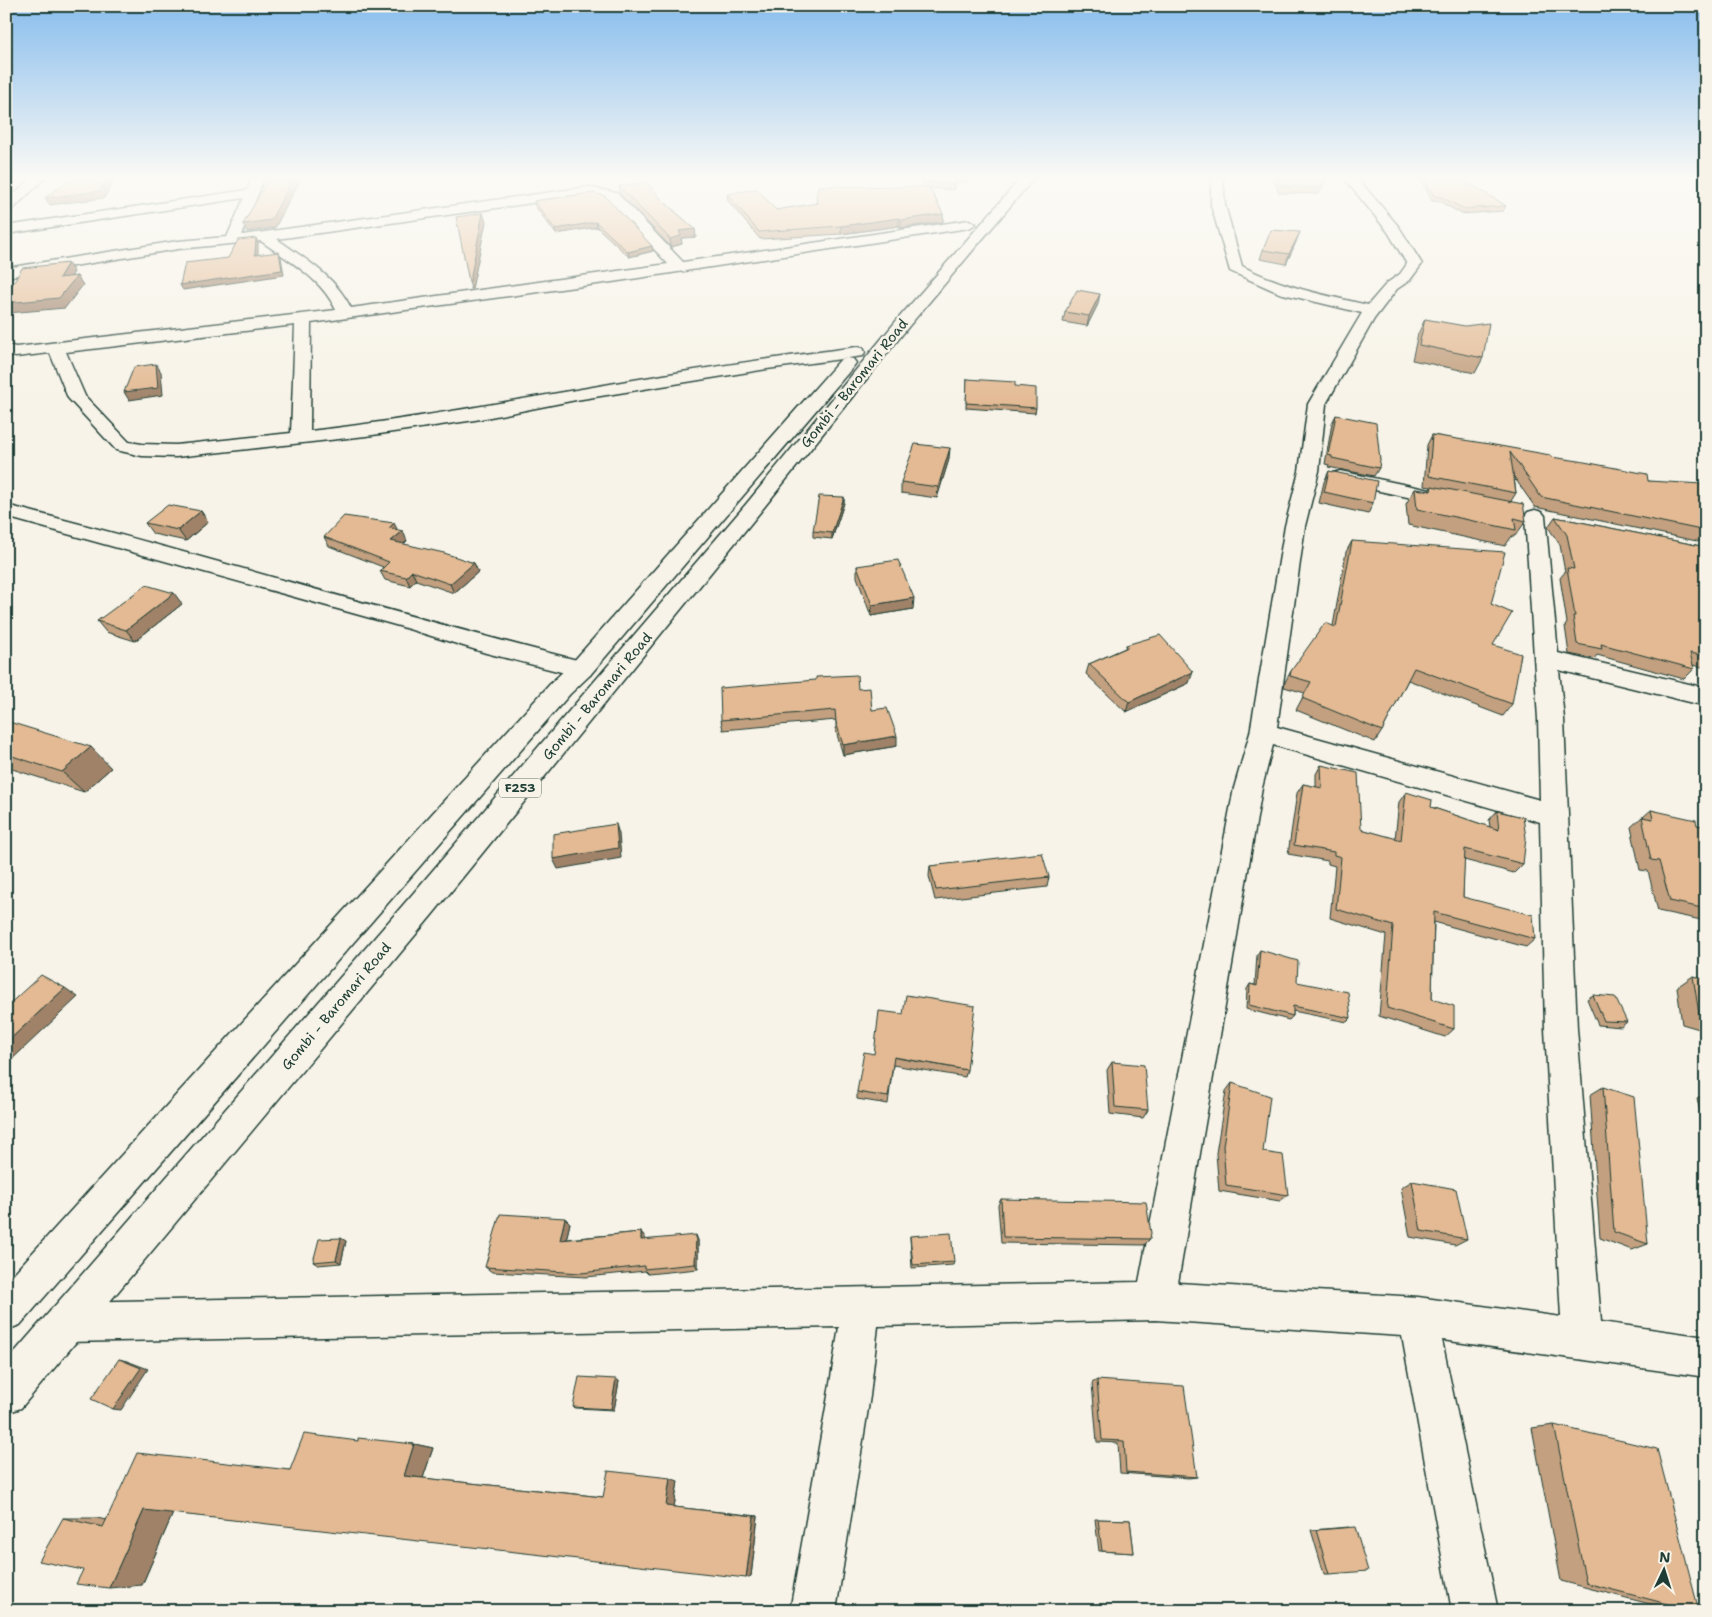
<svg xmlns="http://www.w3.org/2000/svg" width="1712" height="1617" font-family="'Shantell Sans',sans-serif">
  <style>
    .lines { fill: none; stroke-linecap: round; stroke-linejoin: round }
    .minor-casing { stroke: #1f3d34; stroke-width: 3 }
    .primary-casing { stroke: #1f3d34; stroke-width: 3 }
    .minor { fill: #f7f3e8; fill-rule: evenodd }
    .primary { fill: #f7f3e8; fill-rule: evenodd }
    .wall { fill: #c3a07f; stroke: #1f3d34 }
    .shaded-wall { fill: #9f8268; stroke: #1f3d34 }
    .building { fill: #e3ba94; stroke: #1f3d34 }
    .labels { text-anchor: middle; stroke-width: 5; stroke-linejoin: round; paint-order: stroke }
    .shield { fill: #f7f3e8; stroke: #60746a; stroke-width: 1 }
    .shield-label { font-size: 12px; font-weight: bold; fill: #1f3d34 }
    .street-label { font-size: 14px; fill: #1f3d34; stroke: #f7f3e8 }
  </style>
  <rect width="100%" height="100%" fill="#f7f3e8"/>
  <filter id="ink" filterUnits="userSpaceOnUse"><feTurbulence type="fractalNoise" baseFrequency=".02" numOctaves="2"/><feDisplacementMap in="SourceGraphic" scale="10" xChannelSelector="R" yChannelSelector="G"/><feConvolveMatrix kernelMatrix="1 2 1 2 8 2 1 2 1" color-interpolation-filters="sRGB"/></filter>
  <g filter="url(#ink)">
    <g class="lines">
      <g class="minor-casing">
        <g id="minor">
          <path d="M32 178H45L11 211 6 212V201Z"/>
          <path d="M252 178H264L242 235 588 187 617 193 683 262 969 220 976 224 969 228 612 282 311 323 310 431C399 421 487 405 576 390 669 373 763 359 857 347L863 348 865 352 863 356 767 369 576 400 475 420 366 436 176 457 142 456 116 450 68 398 50 353 16 357 6 355V345L16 347 336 310C321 278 289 261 261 241L178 249 6 277V268L178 241 227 237 244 198 6 234V226L247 190ZM588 195 607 199 668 264 351 308C335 276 305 259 277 239ZM295 325 291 433 176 445 142 444 129 442 85 396 66 352Z"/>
          <path d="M1211 178H1223L1225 205 1242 266C1282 287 1324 295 1368 305L1387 283 1400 274 1407 264 1388 232 1344 178H1357L1399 227 1422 264 1410 280 1397 289 1374 319 1326 404 1319 471 1305 526 1277 727 1540 800 1538 719 1525 516 1528 512 1535 510 1542 512 1545 516 1558 653 1706 688V706L1559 670 1564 719 1577 1029 1601 1322 1706 1337V1377L1442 1340 1498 1611H1452L1402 1336 1155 1320 878 1326 870 1396 836 1611H790L828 1396 839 1327 66 1342 52 1336 46 1322 52 1308 66 1302 1139 1282 1234 788 1250 733 1285 526 1299 471 1308 404 1362 313 1279 293 1230 271 1211 205ZM1273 745 1540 822 1545 1029 1561 1317 1418 1297 1178 1283 1262 788Z"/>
          <path d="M1340 471 1449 494 1456 496 1459 500 1456 504 1449 506 1333 481 1330 477 1333 473Z"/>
          <path d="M6 505C199 553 388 613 581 661L590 663 593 669 590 675 581 677 486 653 399 626 6 517Z"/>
        </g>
      </g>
      <g class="primary-casing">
        <g id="primary">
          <path d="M1021 178H1034L909 326 761 511 432 915 21 1408 6 1413V1362L410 897 747 503 897 320Z"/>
          <path d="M847 358 853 359 856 363 853 367 590 675 570 694 20 1325 6 1330V1282L552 682 572 663 841 359Z"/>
        </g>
      </g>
      <use href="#minor" class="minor"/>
      <use href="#primary" class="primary"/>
    </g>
    <g class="wall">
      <path d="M924 178H970L967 183 956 182 953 190 930 188 943 214V222L901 228 899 226 841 234 760 239 728 201 727 194 776 210 817 204 816 198 923 187Z"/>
      <path d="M1273 178H1326L1319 194 1279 193Z"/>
      <path d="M1420 178H1461L1506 206 1503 211 1462 214 1439 201H1432Z"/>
      <path d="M619 186 663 201 695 229 696 237 681 238 682 244 671 247 620 194Z"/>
      <path d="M593 193 652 246 653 251 629 257 597 227 556 234 535 206 534 201Z"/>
      <path d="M1296 242 1286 264 1260 259 1263 250Z"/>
      <path d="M1098 304 1087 326 1063 322 1065 312Z"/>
      <path d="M1425 319 1483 358 1475 373 1412 360 1418 334Z"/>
      <path d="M967 379 1015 386 1036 408 1035 413 966 408Z"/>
      <path d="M1336 415 1379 468 1374 476 1328 467 1329 465 1325 464 1332 423Z"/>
      <path d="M1432 435 1551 457 1648 481 1706 488V543L1535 507 1514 477 1516 493 1511 501 1526 521 1515 536H1512L1505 546 1408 525 1406 504 1415 489 1429 491 1431 487 1424 486 1427 445Z"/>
      <path d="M949 459 937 498 901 493V482Z"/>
      <path d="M1329 471 1373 503 1368 514 1319 503 1324 482Z"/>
      <path d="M844 497V503L832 539 813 537V531Z"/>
      <path d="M201 511 208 522 186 541 153 534 145 523Z"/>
      <path d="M1555 517 1706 547V668L1693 665 1694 669 1684 679 1597 655 1594 659 1569 654 1565 626 1567 623 1560 578 1565 572 1560 545 1548 527Z"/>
      <path d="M397 530 407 541 403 544 474 563 478 572 454 593 416 580 410 586 385 580 380 571 383 567 329 546 324 537Z"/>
      <path d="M1352 541 1491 604 1493 645 1512 704 1503 716 1408 680 1382 731 1375 742 1296 710 1305 693 1284 687 1285 682 1291 671 1333 626 1346 552Z"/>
      <path d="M857 566 913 609 871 616 857 577Z"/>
      <path d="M182 604 135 641 106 632 97 621Z"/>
      <path d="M1126 645 1189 683 1126 712 1086 674 1089 664 1125 648Z"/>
      <path d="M858 689 897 746 843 755 836 731V720L723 730 721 720Z"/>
      <path d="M6 721 111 768 84 792 6 767Z"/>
      <path d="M1321 765 1361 829 1395 839 1399 802 1406 792 1431 807 1490 827 1489 820 1497 811 1523 864 1514 873 1464 860 1463 897 1535 939 1526 947 1434 922 1432 999 1454 1029 1445 1037 1379 1016 1386 935 1330 918 1335 866 1328 864V861L1288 854 1297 793 1303 784 1316 787V774Z"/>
      <path d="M1651 810 1697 825 1706 827V921L1658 911 1648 871 1640 870 1631 827 1642 817H1643Z"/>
      <path d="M930 866 1049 877 1047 887 935 900 929 876Z"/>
      <path d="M1260 950 1297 982 1351 1018 1347 1022 1293 1011V1016L1289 1020 1246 1009 1247 989 1250 984 1255 985 1257 955Z"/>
      <path d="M1693 976 1706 980V1031L1682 1024 1677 987Z"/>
      <path d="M1593 995 1627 1022 1621 1027 1598 1025 1587 999Z"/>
      <path d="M874 1054 967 1070 965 1077 893 1065 888 1104 857 1099V1092Z"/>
      <path d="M1112 1062 1148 1110 1143 1118 1110 1114 1107 1070Z"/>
      <path d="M1232 1083 1263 1152 1288 1195 1280 1201 1219 1191 1216 1153 1226 1091Z"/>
      <path d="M1603 1087 1648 1244 1632 1250 1600 1238 1590 1095Z"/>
      <path d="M1706 1093V1139L1697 1098Z"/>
      <path d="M1412 1181 1467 1239 1455 1245 1410 1237 1401 1188Z"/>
      <path d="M1001 1199 1150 1239 1144 1245 1001 1243 998 1205Z"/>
      <path d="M570 1223 566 1239 641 1232 645 1237V1240H698V1269L648 1274 645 1271 586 1277 492 1272 485 1267Z"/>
      <path d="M910 1236 954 1262 953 1265 912 1268 910 1238Z"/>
      <path d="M346 1241 341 1263 318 1265 313 1262Z"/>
      <path d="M1097 1380 1197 1477 1189 1478 1120 1473 1118 1443 1097 1442 1092 1383Z"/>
      <path d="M619 1381 614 1410 576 1408 573 1407Z"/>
      <path d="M1554 1425 1699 1611H1688L1669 1609 1561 1581 1532 1428Z"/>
      <path d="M358 1441 414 1444 433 1448 423 1478 603 1497 678 1481 674 1507 758 1516 751 1576 173 1513 142 1585 83 1570 63 1518H97L106 1520 290 1470Z"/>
      <path d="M1095 1519 1130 1520 1134 1553 1099 1551Z"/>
      <path d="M1349 1527 1329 1574H1324L1311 1530Z"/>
    </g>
    <g class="shaded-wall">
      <path d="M9 178H20L6 194V180Z"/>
      <path d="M107 178H115L104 198 50 205 45 198Z"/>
      <path d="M293 178H301L275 228 247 232 243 224Z"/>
      <path d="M956 178H957L956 182 953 190 954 184Z"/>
      <path d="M483 213 486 222 472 289H471L469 281Z"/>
      <path d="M943 214V222L901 228V220Z"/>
      <path d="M899 218V226L841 234V226Z"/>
      <path d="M596 222 597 227 556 234 555 229Z"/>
      <path d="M695 229 696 237 681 238 682 244 671 247 670 239 679 231Z"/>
      <path d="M1300 232 1296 242 1286 264 1289 254Z"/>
      <path d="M256 238 258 243V260L255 255Z"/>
      <path d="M652 246 653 251 629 257 628 252Z"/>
      <path d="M279 252 281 257 284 275 183 290 180 285Z"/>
      <path d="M68 263 74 272 65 287 59 278Z"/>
      <path d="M77 276 83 285 65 308 8 313 6 310V303Z"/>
      <path d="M1100 294 1098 304 1087 326 1089 316Z"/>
      <path d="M156 364 161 372 163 395 129 400 124 392Z"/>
      <path d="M6 380 9 384 6 387Z"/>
      <path d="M950 448 949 459 937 498 938 487Z"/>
      <path d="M844 497V503L832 539V533Z"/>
      <path d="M201 511 208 522 186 541 178 530Z"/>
      <path d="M394 523 399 533 389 528Z"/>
      <path d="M403 531 407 541 395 551 391 541Z"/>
      <path d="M474 563 478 572 454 593 450 584Z"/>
      <path d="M412 571 416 580 410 586 406 577Z"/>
      <path d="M174 593 182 604 135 641 126 630Z"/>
      <path d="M914 598 913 609 871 616 872 605Z"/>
      <path d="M1193 672 1189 683 1126 712 1129 702Z"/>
      <path d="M897 736V746L843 755V745Z"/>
      <path d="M91 747 111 768 84 792 62 772Z"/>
      <path d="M616 824 619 834 621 858 558 869 553 859Z"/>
      <path d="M65 988 78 997 6 1065V1043Z"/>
      <path d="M565 1218 570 1223 565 1245 560 1240Z"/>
      <path d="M641 1232 645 1237V1245L641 1240Z"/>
      <path d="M696 1235 698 1240V1269L695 1264Z"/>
      <path d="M341 1238 346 1241 341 1263 336 1260Z"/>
      <path d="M119 1359 127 1361 148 1369 121 1410 113 1409Z"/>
      <path d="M616 1379 619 1381 614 1410 611 1409Z"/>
      <path d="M414 1444 433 1448 423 1478 404 1476Z"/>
      <path d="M670 1478 678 1481 674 1507 666 1506Z"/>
      <path d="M144 1510 174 1511 142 1585 109 1588Z"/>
      <path d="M754 1516H758L751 1576 746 1578Z"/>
    </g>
    <g class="building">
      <path d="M72 178H107L100 191 45 198Z"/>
      <path d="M269 178H293L271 220 243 224Z"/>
      <path d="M924 178H956L954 184 923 182Z"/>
      <path d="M1278 178H1325L1321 188 1281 186Z"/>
      <path d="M1424 178H1461L1506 206 1464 209 1441 197 1434 196Z"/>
      <path d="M647 182 663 201 695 229 679 231 681 236 670 239 619 186Z"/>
      <path d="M818 186 929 187 943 214 901 220 899 218 841 226 759 232 727 194 757 189 776 210 818 203 816 198Z"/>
      <path d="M593 193 605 196 652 246 628 252 596 222 555 229 534 201Z"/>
      <path d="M483 213 470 281H469L456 217Z"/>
      <path d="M1271 230 1300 232 1289 254 1263 250Z"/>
      <path d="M256 238 255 255 279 252 282 270 180 285 185 263 228 258 238 240Z"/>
      <path d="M68 263 59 278 77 276 59 298 6 303V296L22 268Z"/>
      <path d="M1077 290 1100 294 1089 316 1065 312Z"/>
      <path d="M1425 319 1465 326 1489 323 1483 358 1419 345Z"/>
      <path d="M156 364 158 388 124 392 134 367Z"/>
      <path d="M967 379 1015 382V386L1036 388V408L966 403Z"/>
      <path d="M1336 415 1376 423 1380 460 1379 468 1332 458V456L1328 455Z"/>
      <path d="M1432 435 1489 444 1550 455 1551 457 1579 461 1647 474 1648 481 1703 484 1706 488V531L1541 497 1510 452 1516 493 1429 476Z"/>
      <path d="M915 444 950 448 938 487 901 482Z"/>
      <path d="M1329 471 1377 481 1373 503 1324 492Z"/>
      <path d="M1432 486 1523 504 1526 521 1514 518 1516 530 1417 509 1415 489 1431 491Z"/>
      <path d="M819 496 844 497 832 533 813 531Z"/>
      <path d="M168 505 201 511 178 530 145 523Z"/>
      <path d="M344 516 394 523 389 528 403 531 391 541 444 553 474 563 450 584 412 571 406 577 380 571 389 562 324 537Z"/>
      <path d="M1555 517 1706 547V598L1702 595 1706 604V656L1690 653 1694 669 1601 644 1602 649 1577 644 1573 616H1575L1567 568 1574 569 1567 535Z"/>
      <path d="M1352 541 1505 552 1491 604 1512 613 1493 645 1521 654 1512 704 1414 668 1382 731 1302 698 1311 682 1290 676 1291 671 1325 623 1336 627Z"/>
      <path d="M898 560 914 598 872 605 857 566Z"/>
      <path d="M146 585 174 593 126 630 97 621Z"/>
      <path d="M1160 635 1193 672 1129 702 1089 664 1128 647 1126 645Z"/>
      <path d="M857 675 858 689 870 688 872 710 887 708 897 736 843 745 836 722 835 710 721 720 720 688 816 680V677Z"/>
      <path d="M6 721 91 747 62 772 6 754Z"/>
      <path d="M1321 765 1358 773 1361 829 1401 840 1406 792 1432 800 1431 807 1499 830 1497 811 1523 817 1526 838 1523 864 1465 849 1463 897 1533 915 1535 939 1434 912 1432 999 1454 1006V1029L1387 1008 1393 926 1336 909 1341 857 1334 855V852L1294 845 1303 784 1322 788Z"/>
      <path d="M1651 810 1696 820 1697 825 1706 827V909L1670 901 1659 861 1651 860 1642 817 1653 819Z"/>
      <path d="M616 824 618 848 553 859V834Z"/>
      <path d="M1042 853 1049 877 936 890 930 866Z"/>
      <path d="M1260 950 1298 961 1297 982 1348 992 1351 1018 1293 1006V1016L1249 1005 1250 984 1257 986Z"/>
      <path d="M41 975 65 988 6 1043V1007Z"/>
      <path d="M1693 976 1706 980V1016L1699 1014Z"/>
      <path d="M906 995 975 1006 967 1070 894 1057 888 1097 857 1092 864 1052 874 1054 879 1011 903 1014Z"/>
      <path d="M1593 995 1615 997 1627 1022 1604 1021Z"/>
      <path d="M1112 1062 1144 1065 1148 1110 1115 1107Z"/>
      <path d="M1232 1083 1270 1096 1263 1152 1283 1155 1288 1195 1226 1185 1223 1146Z"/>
      <path d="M1603 1087 1634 1097 1648 1244 1614 1232Z"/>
      <path d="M1412 1181 1456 1189 1467 1239 1421 1231Z"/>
      <path d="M1001 1199 1146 1202 1151 1233 1150 1239 1003 1237Z"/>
      <path d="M500 1214 565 1218 560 1240 641 1232V1240L696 1235 695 1264 644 1269V1266L581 1273 485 1267Z"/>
      <path d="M951 1233 954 1262 913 1265 910 1236Z"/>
      <path d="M341 1238 336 1260 313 1262 319 1239Z"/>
      <path d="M119 1359 141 1368 113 1409 91 1399Z"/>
      <path d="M579 1377 616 1379 611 1409 573 1407Z"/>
      <path d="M1097 1380 1184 1386 1197 1477 1126 1472 1124 1441 1102 1440Z"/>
      <path d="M1554 1425 1657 1449 1699 1611H1695L1586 1583Z"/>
      <path d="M304 1434 358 1441V1438L414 1444 404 1476 603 1497 608 1471 670 1478 666 1506 754 1516 746 1578 144 1510 109 1588 76 1584 83 1570 39 1561 63 1518 103 1527 137 1453 290 1470Z"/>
      <path d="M1098 1519 1130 1520 1134 1553 1102 1551Z"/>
      <path d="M1355 1527 1368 1571 1329 1574 1316 1530Z"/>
    </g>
  </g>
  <linearGradient id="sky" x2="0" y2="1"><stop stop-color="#88bded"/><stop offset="0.44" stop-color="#fbfaf5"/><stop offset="1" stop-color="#fbfaf5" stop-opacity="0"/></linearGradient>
  <rect width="1712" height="404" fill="url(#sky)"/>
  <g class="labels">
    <rect class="shield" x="499" y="778.5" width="42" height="19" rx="4"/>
    <g class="shield-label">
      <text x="520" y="792">F253</text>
    </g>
    <g class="street-label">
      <text transform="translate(854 383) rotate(-51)" y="5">Gombi - Baromari Road</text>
      <text transform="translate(597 696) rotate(-50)" y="5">Gombi - Baromari Road</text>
      <text transform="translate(336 1006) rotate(-50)" y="5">Gombi - Baromari Road</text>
    </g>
  </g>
  <rect width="1712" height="1617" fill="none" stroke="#f7f3e8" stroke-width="25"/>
  <rect x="12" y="12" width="1687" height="1592" fill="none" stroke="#1f3d34" stroke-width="2" filter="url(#ink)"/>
  <g transform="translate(1664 1570) rotate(4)" stroke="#f7f3e8" stroke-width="4" paint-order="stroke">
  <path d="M0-4L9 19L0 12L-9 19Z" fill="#1f3d34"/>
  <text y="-8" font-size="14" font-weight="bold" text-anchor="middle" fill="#1f3d34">N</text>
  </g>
</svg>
